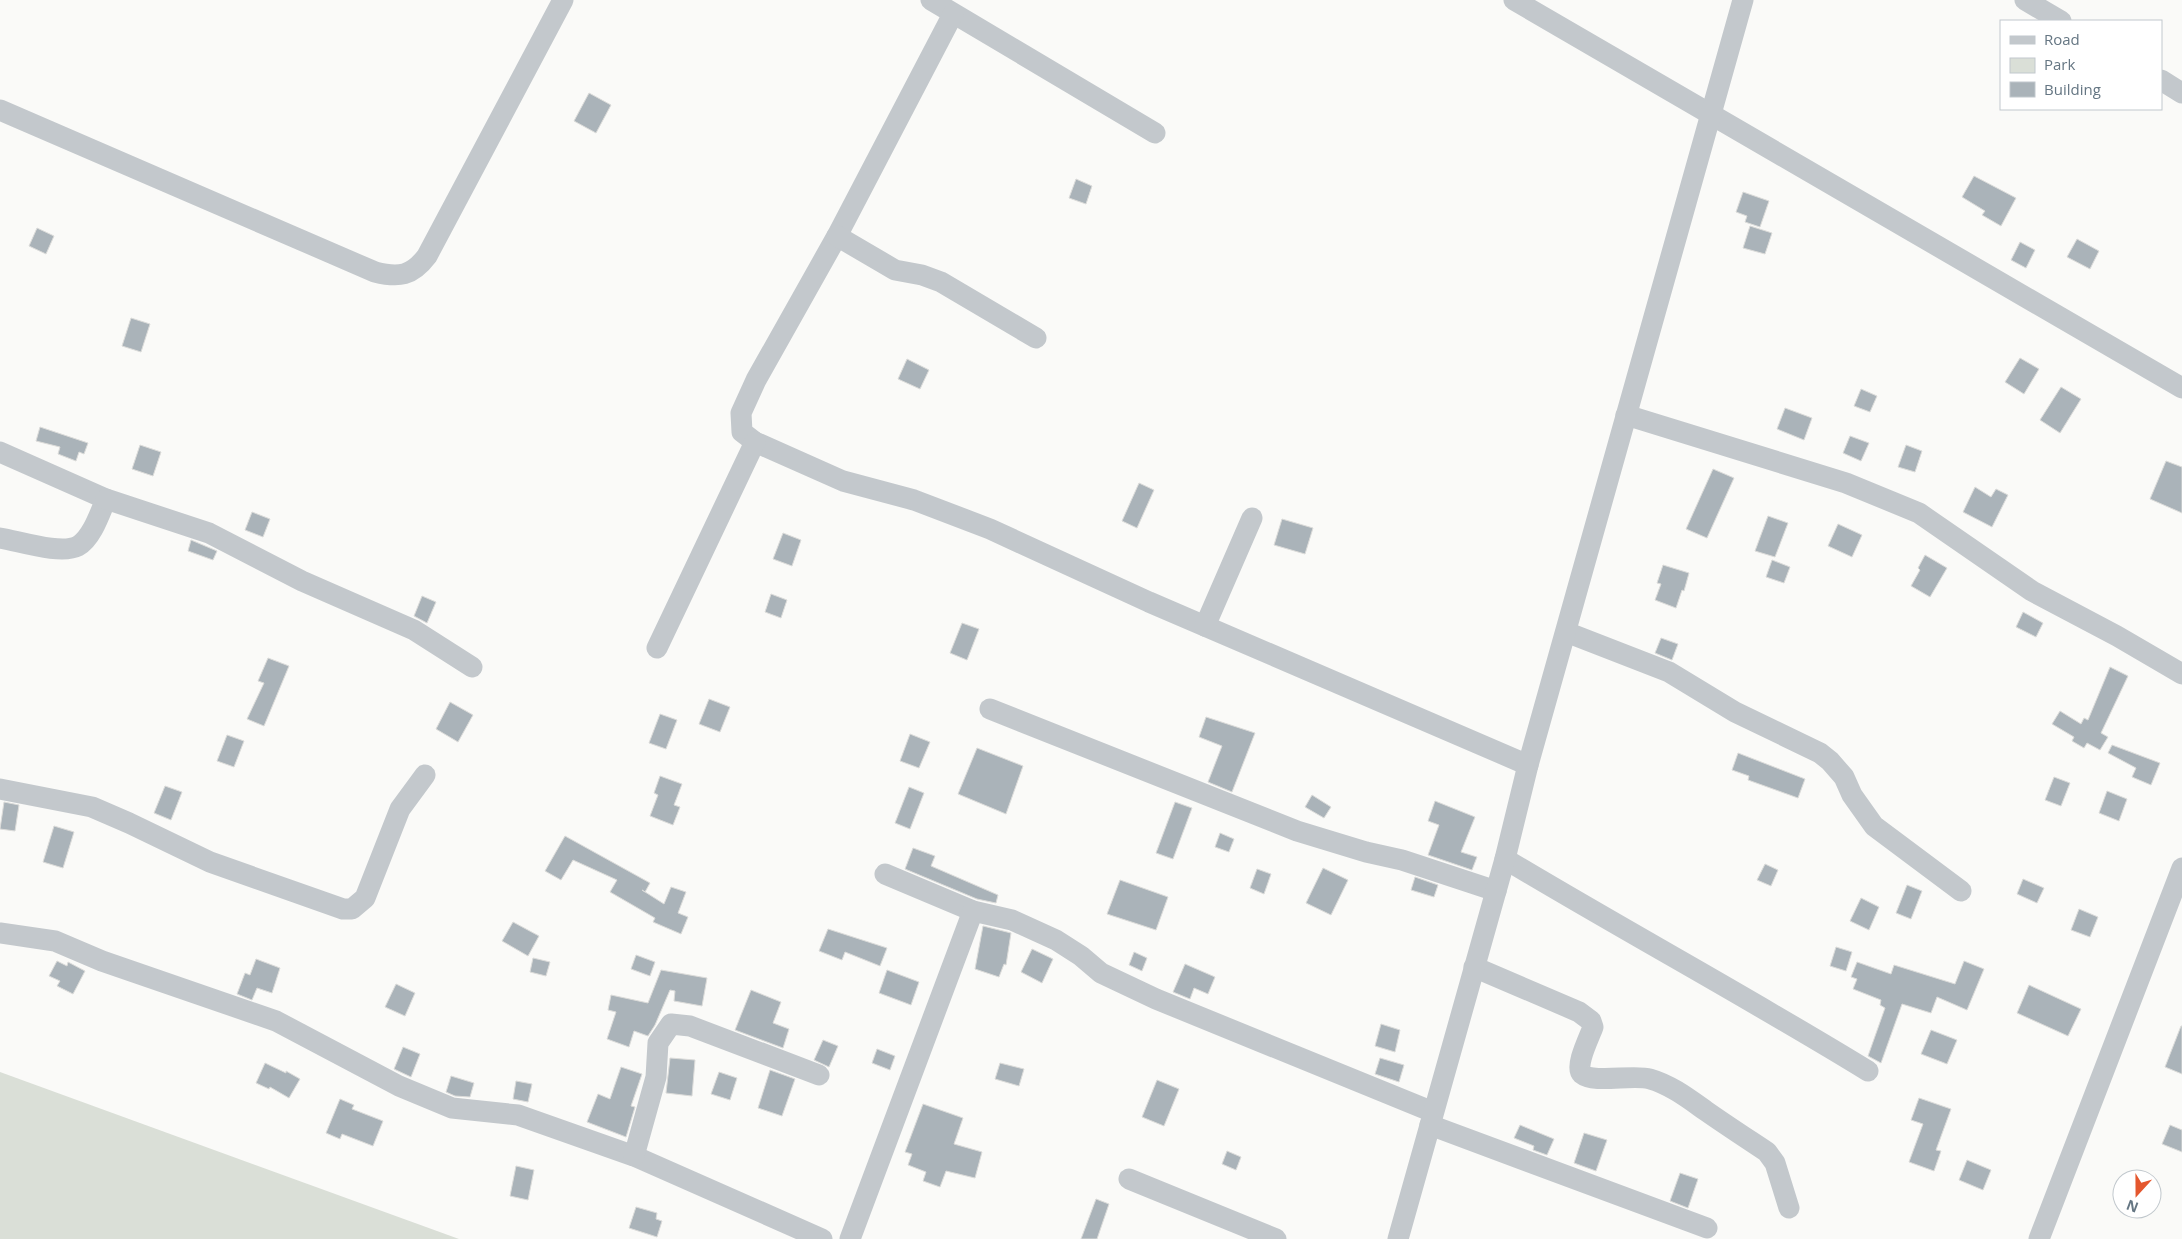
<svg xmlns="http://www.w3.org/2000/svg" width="2182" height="1239" font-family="'Open Sans',sans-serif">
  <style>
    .green { fill: #dadfd7 }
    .building { fill: #aab3b9; stroke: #dcdcda }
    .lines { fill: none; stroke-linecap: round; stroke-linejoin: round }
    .minor { stroke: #c3c8cc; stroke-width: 21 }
  </style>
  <rect width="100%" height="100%" fill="#fafaf8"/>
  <path class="green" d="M0 1072 459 1239H0Z"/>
  <g class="building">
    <path d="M589 93 611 105 596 133 574 121Z"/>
    <path d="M1974 176 2016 198 2001 226 1982 215 1985 211 1962 197Z"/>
    <path d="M1076 179 1092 186 1086 204 1069 198Z"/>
    <path d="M1743 192 1769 201 1760 227 1745 222 1747 216 1736 212Z"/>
    <path d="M1750 226 1772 233 1765 254 1743 248Z"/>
    <path d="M37 228 54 236 46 254 29 246Z"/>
    <path d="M2077 239 2099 251 2090 269 2067 257Z"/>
    <path d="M2020 242 2035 250 2026 268 2011 260Z"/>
    <path d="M131 318 150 324 141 352 122 346Z"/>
    <path d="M2020 358 2039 369 2024 394 2005 382Z"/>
    <path d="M907 359 929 370 920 389 898 379Z"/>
    <path d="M2061 387 2081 399 2060 433 2040 420Z"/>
    <path d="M1861 389 1877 396 1870 412 1854 406Z"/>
    <path d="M1785 408 1812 418 1804 440 1777 429Z"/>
    <path d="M40 427 88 443 84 454 79 452 76 461 58 454 60 447 36 441Z"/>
    <path d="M1850 436 1869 443 1861 461 1843 453Z"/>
    <path d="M140 445 161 452 153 476 132 469Z"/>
    <path d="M1906 445 1922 451 1915 472 1898 467Z"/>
    <path d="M2166 461 2182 467V513L2150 499Z"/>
    <path d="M1713 469 1734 478 1707 538 1686 529Z"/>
    <path d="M1139 483 1154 490 1137 528 1122 521Z"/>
    <path d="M1975 487 1991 497 1996 489 2008 495 1992 527 1963 512Z"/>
    <path d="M252 512 270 519 263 537 245 530Z"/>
    <path d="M1768 516 1788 523 1775 557 1755 551Z"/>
    <path d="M1282 519 1313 528 1305 554 1274 545Z"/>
    <path d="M1838 524 1862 535 1852 557 1828 546Z"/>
    <path d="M783 533 801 540 792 566 773 559Z"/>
    <path d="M191 540 217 551 213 560 188 551Z"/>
    <path d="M1925 555 1947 568 1930 597 1911 586 1920 570 1918 568Z"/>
    <path d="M1772 560 1790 567 1784 583 1766 577Z"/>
    <path d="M1663 565 1689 573 1684 591 1682 590 1676 608 1655 600 1661 584 1657 583Z"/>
    <path d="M771 594 787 600 781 618 765 612Z"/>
    <path d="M422 596 436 602 427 623 414 616Z"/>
    <path d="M2023 612 2043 623 2036 637 2016 627Z"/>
    <path d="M962 623 979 629 967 660 950 653Z"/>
    <path d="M1661 638 1678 644 1672 660 1655 653Z"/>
    <path d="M268 658 289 666 264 726 247 719 264 683 258 681Z"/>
    <path d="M2110 667 2128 676 2101 733 2108 737 2100 750 2087 743 2084 748 2072 741 2074 737 2052 724 2060 711 2081 724 2084 718 2088 720Z"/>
    <path d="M709 699 730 707 720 732 699 724Z"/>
    <path d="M450 702 473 715 458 742 436 729Z"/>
    <path d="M660 714 677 720 666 749 649 743Z"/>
    <path d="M1206 717 1255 733 1232 792 1208 782 1222 746 1199 737Z"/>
    <path d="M910 734 930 742 919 768 900 761Z"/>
    <path d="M227 735 244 741 234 767 217 761Z"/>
    <path d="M2112 745 2160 763 2151 785 2132 777 2136 768 2108 753Z"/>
    <path d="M977 748 1023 766 1006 814 958 794Z"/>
    <path d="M1738 753 1805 779 1798 798 1748 780 1749 776 1732 770Z"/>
    <path d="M660 776 682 784 674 805 680 807 673 825 650 816 658 795 654 793Z"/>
    <path d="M2054 777 2070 783 2061 806 2045 800Z"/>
    <path d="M165 786 182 792 171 820 154 813Z"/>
    <path d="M909 787 924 793 910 829 895 823Z"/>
    <path d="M2107 791 2127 799 2119 821 2099 813Z"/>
    <path d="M1312 795 1331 807 1324 818 1305 807Z"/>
    <path d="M1435 801 1475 817 1461 852 1477 857 1472 870 1428 855 1439 825 1428 821Z"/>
    <path d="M4 802 19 805 15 831 0 829Z"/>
    <path d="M1175 802 1192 808 1173 859 1156 853Z"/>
    <path d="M54 826 74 832 63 868 43 862Z"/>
    <path d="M1220 833 1234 839 1229 852 1215 847Z"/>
    <path d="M565 836 650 883 645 892 642 890 664 904 671 887 686 892 678 913 688 917 681 934 653 922 655 918 610 892 617 880 573 860 561 880 545 871Z"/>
    <path d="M913 848 935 856 931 866 998 895 996 903 977 899 905 869Z"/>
    <path d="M1765 864 1778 870 1771 886 1757 880Z"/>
    <path d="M1323 868 1348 880 1331 915 1306 903Z"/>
    <path d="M1257 869 1271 874 1264 894 1250 888Z"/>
    <path d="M1415 877 1438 885 1434 897 1411 890Z"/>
    <path d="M2023 879 2044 888 2037 903 2017 894Z"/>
    <path d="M1120 880 1168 897 1156 930 1107 914Z"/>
    <path d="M1907 885 1922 891 1911 919 1896 913Z"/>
    <path d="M1861 898 1879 907 1869 930 1850 921Z"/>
    <path d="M2079 909 2098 917 2090 937 2071 930Z"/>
    <path d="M513 922 539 936 528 956 502 941Z"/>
    <path d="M983 926 1011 933 1006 965 1004 964 999 977 975 969Z"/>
    <path d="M828 929 887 948 880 966 845 952 842 960 819 951Z"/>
    <path d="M1836 947 1852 952 1846 971 1830 966Z"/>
    <path d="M1032 949 1053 959 1042 983 1021 972Z"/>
    <path d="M1134 952 1147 958 1142 971 1129 965Z"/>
    <path d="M636 955 655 962 650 976 631 969Z"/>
    <path d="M533 958 550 962 546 976 530 972Z"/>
    <path d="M256 959 280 968 272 993 257 988 252 1000 237 994 245 973 250 975Z"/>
    <path d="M57 961 67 966 68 962 85 971 73 994 57 986 60 981 49 976Z"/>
    <path d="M1964 961 1984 969 1967 1010 1937 997 1931 1013 1902 1004 1881 1063 1868 1056 1885 1008 1880 1005 1881 1000 1853 989 1857 979 1851 977 1857 962 1891 974 1894 965 1955 984Z"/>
    <path d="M1185 964 1215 977 1208 994 1194 988 1190 999 1173 992Z"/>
    <path d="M661 970 707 978 702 1006 674 1001 675 991 670 990 655 1025 648 1036 634 1031 629 1047 607 1039 616 1012 608 1010 611 995 648 1003Z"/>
    <path d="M887 970 919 982 911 1005 879 993Z"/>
    <path d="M396 984 415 993 405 1016 385 1007Z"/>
    <path d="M2029 985 2081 1009 2068 1036 2017 1013Z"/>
    <path d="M751 990 781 1002 773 1023 789 1029 783 1048 735 1030Z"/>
    <path d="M1381 1024 1400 1030 1395 1052 1375 1046Z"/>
    <path d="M2181 1026H2182V1074L2165 1067Z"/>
    <path d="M1931 1030 1957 1040 1947 1064 1921 1054Z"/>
    <path d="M823 1040 838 1046 829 1067 814 1060Z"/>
    <path d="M403 1047 420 1054 411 1077 394 1069Z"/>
    <path d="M877 1049 895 1056 890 1070 872 1063Z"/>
    <path d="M670 1058 695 1060 692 1096 666 1093Z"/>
    <path d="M1380 1058 1404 1065 1399 1082 1375 1074Z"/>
    <path d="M265 1063 286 1073V1071L300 1079 289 1098 270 1087 269 1089 256 1083Z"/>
    <path d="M1000 1063 1024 1069 1019 1086 995 1079Z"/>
    <path d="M621 1067 642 1074 631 1106 635 1107 626 1137 587 1122 598 1094 610 1099Z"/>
    <path d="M770 1070 795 1079 782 1116 758 1108Z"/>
    <path d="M719 1072 737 1078 730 1100 711 1094Z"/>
    <path d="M451 1076 474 1083 470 1097 455 1096 446 1092Z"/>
    <path d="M1157 1080 1179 1089 1164 1126 1142 1117Z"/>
    <path d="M516 1081 532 1084 528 1102 513 1099Z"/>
    <path d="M1919 1098 1951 1109 1936 1150 1941 1151 1934 1171 1909 1162 1923 1124 1911 1120Z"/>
    <path d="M340 1099 354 1105 352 1109 383 1121 373 1146 342 1134 340 1139 326 1133Z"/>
    <path d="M923 1104 963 1118 954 1144 982 1152 975 1178 946 1171 940 1187 923 1181 926 1172 908 1165 912 1154 905 1152Z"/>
    <path d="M1520 1125 1554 1139 1547 1155 1533 1150 1534 1146 1514 1138Z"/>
    <path d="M2170 1125 2182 1130V1152L2162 1144Z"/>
    <path d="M1584 1133 1607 1140 1596 1171 1574 1163Z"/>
    <path d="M1227 1151 1241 1157 1236 1170 1222 1164Z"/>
    <path d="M1967 1160 1991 1170 1983 1190 1959 1180Z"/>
    <path d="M516 1166 534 1170 528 1200 510 1196Z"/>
    <path d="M1680 1173 1698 1179 1688 1208 1670 1201Z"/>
    <path d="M1096 1199 1109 1204 1097 1239H1081Z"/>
    <path d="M636 1207 657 1213 656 1219 662 1221 657 1237 629 1228Z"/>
  </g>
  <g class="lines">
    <g class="minor">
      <path d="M931 0 1155 133"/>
      <path d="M1514 0 2182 388"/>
      <path d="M2025 0 2061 21"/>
      <path d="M953 14 837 236 756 380 741 413 742 432 755 442 843 481 914 500 990 529 1149 602 1528 765"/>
      <path d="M2161 80 2182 93"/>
      <path d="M0 110 375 272C399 278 412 276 427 256L563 0"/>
      <path d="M837 236 895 270 922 275 941 282 1036 338"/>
      <path d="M1626 415 1846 483 1919 513 2032 591 2117 636 2182 674"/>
      <path d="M0 452 106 499C100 513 92 538 78 546 61 555 19 541 0 538"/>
      <path d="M106 499 209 533 302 581 414 630 472 667"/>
      <path d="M1205 626 1252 518"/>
      <path d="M1566 632 1669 672 1735 712 1820 753 1830 761 1844 777 1852 795 1874 826 1961 891"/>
      <path d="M657 648 755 442"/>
      <path d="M990 709 1297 831 1366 852 1402 860 1496 891"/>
      <path d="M0 789 92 807 129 823 210 862 343 909H352L365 898 400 809 425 775"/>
      <path d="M1505 859C1625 931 1749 998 1868 1071"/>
      <path d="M885 874 973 911 1012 920 1056 940 1081 956 1101 973 1156 999 1433 1112"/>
      <path d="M0 933 55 941 102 961 276 1021 399 1086 452 1108 518 1115 634 1156 822 1239"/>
      <path d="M1474 967 1579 1012 1591 1021 1593 1027C1590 1036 1574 1067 1582 1074 1594 1084 1633 1074 1650 1079 1671 1085 1689 1099 1706 1111 1726 1125 1746 1138 1767 1152L1775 1163 1789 1208"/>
      <path d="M1430 1125 1707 1228"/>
      <path d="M634 1156 656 1077 658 1043 671 1024 690 1026 819 1075"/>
      <path d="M1129 1179 1276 1239"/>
      <path d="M850 1239 973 911"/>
      <path d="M1398 1239 1505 859 1528 765 1743 0"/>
      <path d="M2039 1239 2182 868"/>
    </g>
  </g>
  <rect x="2000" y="20" width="162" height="90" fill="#ffffff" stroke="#c1c8cd"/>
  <rect x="2010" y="36" width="25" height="8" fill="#c3c8cc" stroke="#c1c8cd"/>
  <text x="2044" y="45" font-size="15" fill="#657683">Road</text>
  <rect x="2010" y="58" width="25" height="15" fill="#dadfd7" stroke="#c1c8cd"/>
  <text x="2044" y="70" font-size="15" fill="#657683">Park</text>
  <rect x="2010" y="82" width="25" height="15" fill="#aab3b9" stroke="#c1c8cd"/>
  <text x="2044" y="95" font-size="15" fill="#657683">Building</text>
  <g transform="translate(2137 1194) rotate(201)"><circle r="24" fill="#ffffff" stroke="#c1c8cd"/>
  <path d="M0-4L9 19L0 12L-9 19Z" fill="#e4572e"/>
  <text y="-8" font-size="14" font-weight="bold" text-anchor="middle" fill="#657683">N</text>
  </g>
</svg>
